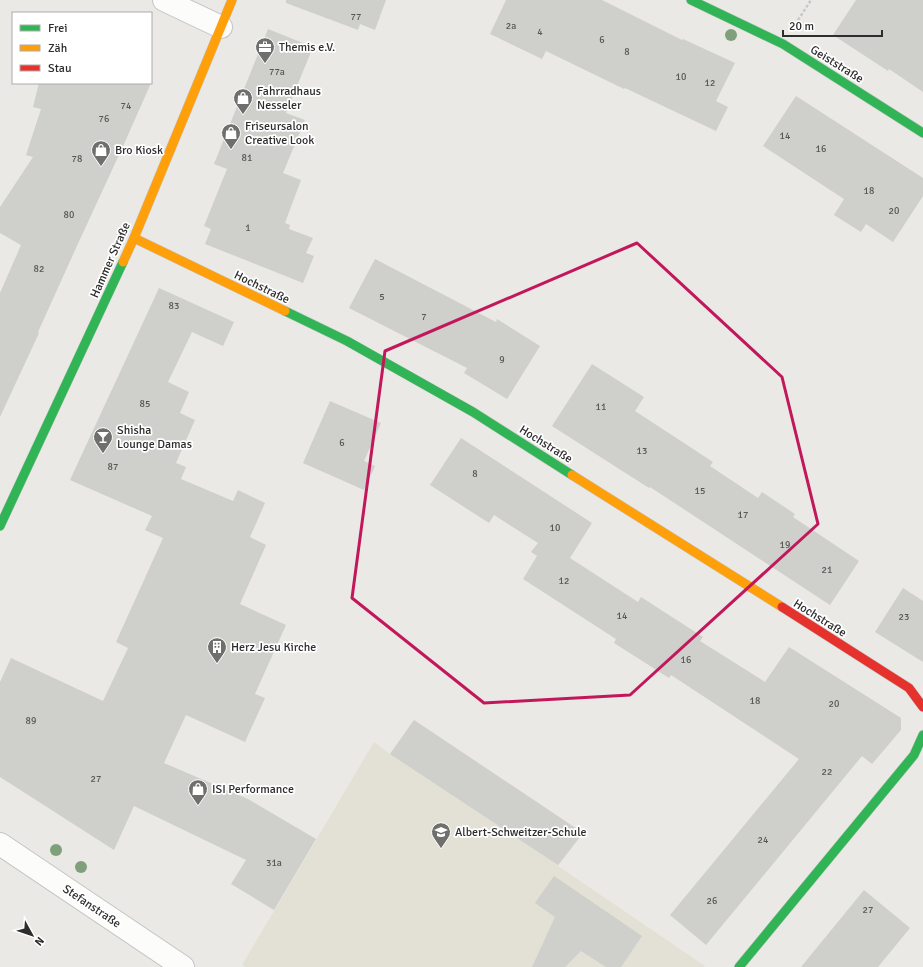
<svg xmlns="http://www.w3.org/2000/svg" width="923" height="967" font-family="Signika,sans-serif">
  <style>
    .education { fill: #e3e1d5 }
    .building { fill: #cfcfcb }
    .lines { fill: none; stroke-linecap: round; stroke-linejoin: round }
    .street-casing { stroke: #c4c5c4; stroke-width: 24 }
    .fast-casing { stroke: #c4c5c4; stroke-width: 10 }
    .slow-casing { stroke: #c4c5c4; stroke-width: 10 }
    .jam-casing { stroke: #c4c5c4; stroke-width: 10 }
    .path { stroke: #c8c8c8; stroke-width: 2.5; stroke-dasharray: 3 2; stroke-linecap: butt }
    .street { stroke: #fcfcfb; stroke-width: 22 }
    .fast { stroke: #30b455; stroke-width: 9 }
    .slow { stroke: #ff9f0a; stroke-width: 9 }
    .jam { stroke: #e5322d; stroke-width: 9 }
    .tree { fill: #7fa07b }
    .marked { fill: none; stroke: #c2185b; stroke-width: 3; stroke-linejoin: round }
    .labels { text-anchor: middle; stroke-width: 3.5; stroke-linejoin: round; paint-order: stroke }
    .number-label { font-size: 10px; fill: #575756 }
    .poi-label { font-size: 12px; fill: #2d2d2d; stroke: #fff; text-anchor: start }
    .street-label { font-size: 12px; fill: #2d2d2d; stroke: #fff }
  </style>
  <rect width="100%" height="100%" fill="#eae9e5"/>
  <path class="education" d="M414 720 583 833 558 866 705 966 704 967H245L242 965 374 742 390 754Z"/>
  <g class="building">
    <path d="M286 0H386L375 30 360 24 358 30 286 3Z"/>
    <path d="M506 0H602L682 40 683 39 735 63 716 101 728 107 716 131 625 88 624 89 546 51 542 59 490 34Z"/>
    <path d="M856 0H923V92L889 69 888 71 833 35Z"/>
    <path d="M268 29 313 47 286 113 305 120 283 173 301 180 285 223 290 225 289 229 313 238 306 253 314 256 303 283 205 244 211 229 204 226 227 169 214 164Z"/>
    <path d="M39 83H151L124 144 76 248 38 332 39 333 0 417V293L21 245 0 233V207L33 157 26 155 41 109 33 107Z"/>
    <path d="M796 96 923 178V196L893 242 866 224 861 232 834 215 844 199 763 146Z"/>
    <path d="M375 259 496 322 497 319 540 346 507 399 464 373 467 368 349 308Z"/>
    <path d="M159 288 234 322 223 346 192 332 168 382 189 392 180 413 195 420 176 463 186 467 181 479 233 501 238 490 265 503 250 537 266 545 240 604 286 625 255 694 265 698 245 742 186 715 164 763 248 799 316 839 274 910 231 884 246 860 134 806 114 850 0 777V682L11 658 103 701 128 648 116 642 163 538 145 530 152 516 70 480Z"/>
    <path d="M592 364 644 397 635 411 713 462 710 466 758 498 762 492 795 514 793 517 859 561 830 605 650 487 649 488 552 426Z"/>
    <path d="M330 401 381 423 364 461 375 466 364 490 303 463Z"/>
    <path d="M461 438 592 523 570 558 638 602 641 597 703 637 700 641 765 682 789 647 901 718V730L872 764 862 756 706 945 670 915 799 759 671 675 669 678 614 643 616 639 523 579 537 556 531 552 538 543 494 515 489 523 430 485Z"/>
    <path d="M903 588 923 601V662L875 632Z"/>
    <path d="M414 720 583 833 558 865 390 754Z"/>
    <path d="M554 876 642 936 621 967H606L581 951 565 967H532L555 917 535 903Z"/>
    <path d="M864 890 910 928 878 967H801Z"/>
  </g>
  <g class="lines">
    <g class="street-casing">
      <g id="street">
        <path d="M164 0 221 27"/>
        <path d="M0 844 183 967"/>
      </g>
    </g>
    <g class="fast-casing">
      <g id="fast">
        <path d="M691 0 783 44 923 133"/>
        <path d="M285 311 347 341 473 412 572 475"/>
        <path d="M0 526 123 262"/>
        <path d="M739 967 914 755 923 735"/>
      </g>
    </g>
    <g class="slow-casing">
      <g id="slow">
        <path d="M134 238 285 311"/>
        <path d="M123 262 134 238 232 0"/>
        <path d="M572 475 782 607"/>
      </g>
    </g>
    <g class="jam-casing">
      <path id="jam" d="M782 607 909 688 923 707"/>
    </g>
    <path class="path" d="M798 20 811 0"/>
    <use href="#street" class="street"/>
    <use href="#fast" class="fast"/>
    <use href="#slow" class="slow"/>
    <use href="#jam" class="jam"/>
  </g>
  <g class="tree">
    <circle cx="731" cy="35" r="6"/>
    <circle cx="56" cy="850" r="6"/>
    <circle cx="81" cy="867" r="6"/>
  </g>
  <path class="marked" d="M637 243 782 377 818 524 630 695 484 703 352 598 385 351Z"/>
  <defs>
    <g id="office-pin" transform="scale(1)"><path d="M0 17L-7.5 6A9.5 9.5 0 1 1 7.5 6Z" fill="#6f6f6d" stroke="#fff"/><path d="M-6-3h4V-5.5h4V-3h4V5H-6ZM-1-4.5V-3h2v-1.5ZM-6 0V1H6V0Z" fill="#fff"/></g>
    <g id="shop-pin" transform="scale(1)"><path d="M0 17L-7.5 6A9.5 9.5 0 1 1 7.5 6Z" fill="#6f6f6d" stroke="#fff"/><path d="M-5-2.5h2.3a2.7 3.5 0 0 1 5.4 0H5L5.5 6h-11ZM-1.5-2.5h3a1.5 2.3 0 0 0-3 0Z" fill="#fff"/></g>
    <g id="bar-pin" transform="scale(1)"><path d="M0 17L-7.5 6A9.5 9.5 0 1 1 7.5 6Z" fill="#6f6f6d" stroke="#fff"/><path d="M-6-5H6L.8 .8V4.5H3.5V6h-7V4.5H-.8V.8Z" fill="#fff"/></g>
    <g id="building-pin" transform="scale(1)"><path d="M0 17L-7.5 6A9.5 9.5 0 1 1 7.5 6Z" fill="#6f6f6d" stroke="#fff"/><path d="M-4-6H4V6H1V3H-1V6H-4ZM-2.5-4.3h1.7v1.8h-1.7ZM.8-4.3h1.7v1.8H.8ZM-2.5-1h1.7V.8h-1.7ZM.8-1h1.7V.8H.8Z" fill="#fff"/></g>
    <g id="school-pin" transform="scale(1)"><path d="M0 17L-7.5 6A9.5 9.5 0 1 1 7.5 6Z" fill="#6f6f6d" stroke="#fff"/><path d="M0-5L7-2L0 1L-7-2ZM-4 1L0 2.5L4 1V4Q0 6-4 4Z" fill="#fff"/></g>
  </defs>
  <g fill-rule="evenodd">
    <use href="#office-pin" x="265" y="47"/>
    <use href="#shop-pin" x="243" y="98"/>
    <use href="#shop-pin" x="231" y="133"/>
    <use href="#shop-pin" x="101" y="150"/>
    <use href="#bar-pin" x="103" y="437"/>
    <use href="#building-pin" x="217" y="647"/>
    <use href="#shop-pin" x="198" y="789"/>
    <use href="#school-pin" x="441" y="832"/>
  </g>
  <g class="labels">
    <g class="number-label">
      <text x="356" y="20">77</text>
      <text x="511" y="29">2a</text>
      <text x="540" y="35">4</text>
      <text x="602" y="43">6</text>
      <text x="627" y="55">8</text>
      <text x="277" y="75">77a</text>
      <text x="681" y="80">10</text>
      <text x="710" y="86">12</text>
      <text x="126" y="109">74</text>
      <text x="104" y="122">76</text>
      <text x="785" y="139">14</text>
      <text x="821" y="152">16</text>
      <text x="247" y="161">81</text>
      <text x="77" y="162">78</text>
      <text x="869" y="194">18</text>
      <text x="894" y="214">20</text>
      <text x="69" y="218">80</text>
      <text x="248" y="231">1</text>
      <text x="39" y="272">82</text>
      <text x="382" y="300">5</text>
      <text x="174" y="309">83</text>
      <text x="424" y="320">7</text>
      <text x="502" y="363">9</text>
      <text x="145" y="407">85</text>
      <text x="601" y="410">11</text>
      <text x="342" y="446">6</text>
      <text x="642" y="454">13</text>
      <text x="113" y="470">87</text>
      <text x="475" y="477">8</text>
      <text x="700" y="494">15</text>
      <text x="743" y="518">17</text>
      <text x="555" y="531">10</text>
      <text x="785" y="548">19</text>
      <text x="827" y="573">21</text>
      <text x="564" y="584">12</text>
      <text x="622" y="619">14</text>
      <text x="904" y="620">23</text>
      <text x="686" y="663">16</text>
      <text x="755" y="704">18</text>
      <text x="834" y="707">20</text>
      <text x="31" y="724">89</text>
      <text x="827" y="775">22</text>
      <text x="96" y="782">27</text>
      <text x="763" y="843">24</text>
      <text x="274" y="866">31a</text>
      <text x="712" y="904">26</text>
      <text x="868" y="913">27</text>
    </g>
    <g class="poi-label">
      <text x="279" y="51">Themis e.V.</text>
      <text x="257" y="95">Fahrradhaus<tspan x="257" dy="14">Nesseler</tspan></text>
      <text x="245" y="130">Friseursalon<tspan x="245" dy="14">Creative Look</tspan></text>
      <text x="115" y="154">Bro Kiosk</text>
      <text x="117" y="434">Shisha<tspan x="117" dy="14">Lounge Damas</tspan></text>
      <text x="231" y="651">Herz Jesu Kirche</text>
      <text x="212" y="793">ISI Performance</text>
      <text x="455" y="836">Albert-Schweitzer-Schule</text>
    </g>
    <g class="street-label">
      <text transform="translate(837 64) rotate(32)" y="4">Geiststraße</text>
      <text transform="translate(110 260) rotate(-66)" y="4">Hammer Straße</text>
      <text transform="translate(262 287) rotate(26)" y="4">Hochstraße</text>
      <text transform="translate(546 444) rotate(32)" y="4">Hochstraße</text>
      <text transform="translate(820 618) rotate(32)" y="4">Hochstraße</text>
      <text transform="translate(92 906) rotate(34)" y="4">Stefanstraße</text>
    </g>
  </g>
  <rect x="12" y="12" width="140" height="72" fill="#ffffff" stroke="#ababab"/>
  <rect x="20" y="25" width="20" height="6" fill="#30b455" stroke="#ababab"/>
  <text x="48" y="32" font-size="12" fill="#2d2d2d">Frei</text>
  <rect x="20" y="45" width="20" height="6" fill="#ff9f0a" stroke="#ababab"/>
  <text x="48" y="52" font-size="12" fill="#2d2d2d">Zäh</text>
  <rect x="20" y="65" width="20" height="6" fill="#e5322d" stroke="#ababab"/>
  <text x="48" y="72" font-size="12" fill="#2d2d2d">Stau</text>
  <g transform="translate(32 935) rotate(130)" stroke="#ffffff" stroke-width="3" paint-order="stroke">
  <path d="M0-3L7 15L0 10L-7 15Z" fill="#2d2d2d"/>
  <text y="-6" font-size="11" font-weight="bold" text-anchor="middle" fill="#2d2d2d">N</text>
  </g>
  <path d="M783 30v6h99v-6" fill="none" stroke="#2d2d2d" stroke-width="2"/>
  <text x="789" y="30" font-size="12" fill="#2d2d2d" stroke="#ffffff" stroke-width="3" paint-order="stroke">20 m</text>
</svg>
